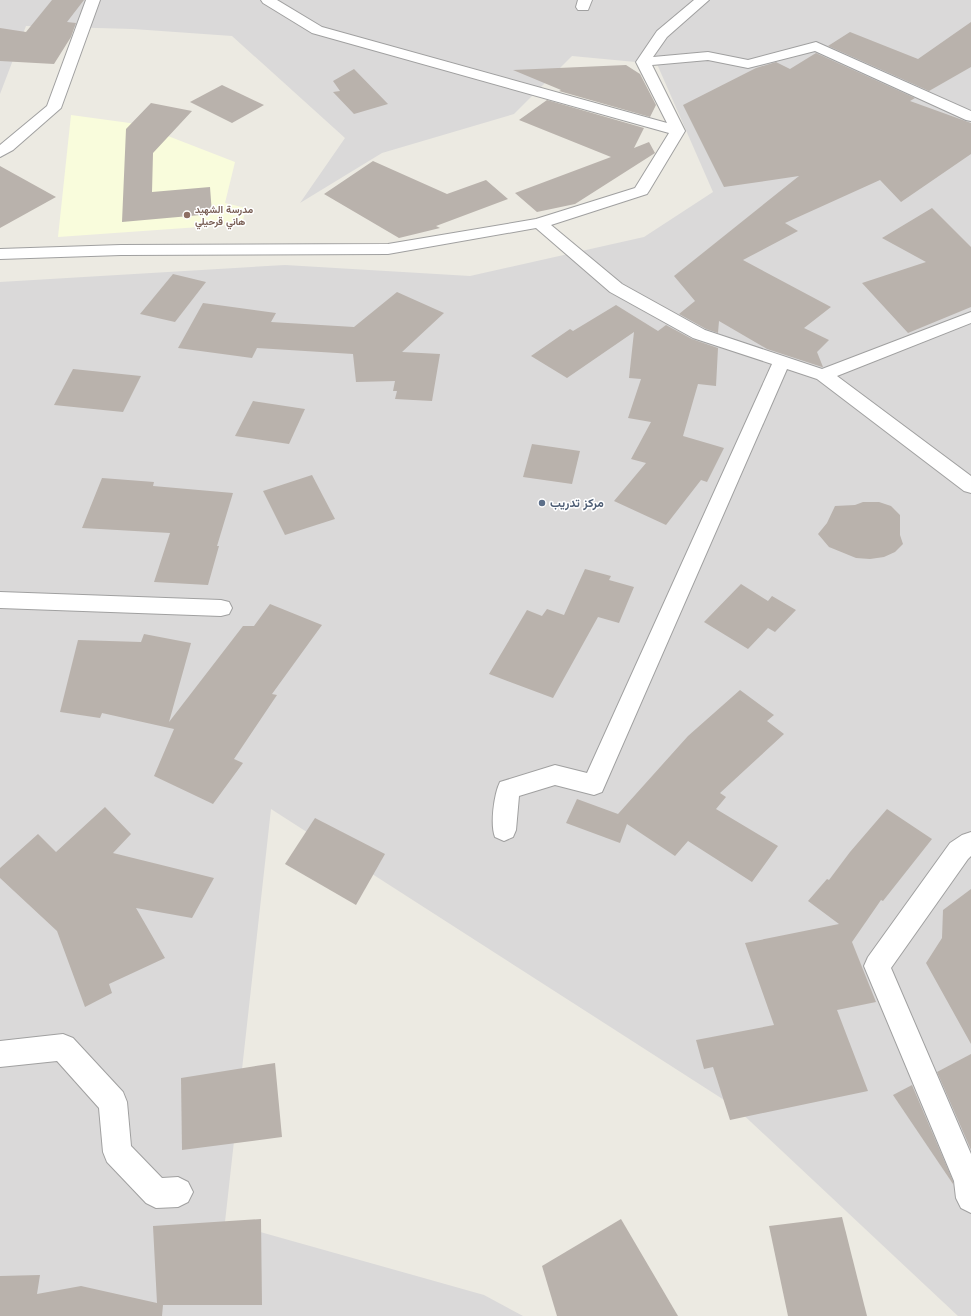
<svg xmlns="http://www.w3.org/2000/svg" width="971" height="1316" font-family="Jost,Vazirmatn,sans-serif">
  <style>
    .residential { fill: #dad9d9 }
    .education { fill: #f9fcdc }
    .building { fill: #b9b2ac }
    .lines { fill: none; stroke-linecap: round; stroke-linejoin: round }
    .street-casing { stroke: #a0a0a0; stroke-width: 2 }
    .street { fill: #fff; fill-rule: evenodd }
    .education-dot { fill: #8d6e63; stroke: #fff; stroke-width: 1.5 }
    .service-dot { fill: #5c6f8a; stroke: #fff; stroke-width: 1.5 }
    .labels { text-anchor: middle; stroke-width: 3; stroke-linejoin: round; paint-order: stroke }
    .far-education-label { font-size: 10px; font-weight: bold; fill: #785e54; stroke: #fff; text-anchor: start }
    .service-label { font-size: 12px; font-weight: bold; fill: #4e5e75; stroke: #fff; text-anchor: start }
  </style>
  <rect width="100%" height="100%" fill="#eceae2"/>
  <path class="residential" d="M0 0H971V1316H958L735 1107 271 809 225 1222 484 1295 523 1316H0V282L285 265 470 276 644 237 713 192 657 64 572 56 514 114 382 153 300 203 345 138 232 36 133 29 26 26 0 94Z"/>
  <path class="education" d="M71 115 137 124 235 162 225 203 246 208 242 224 58 237Z"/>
  <g class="building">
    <path d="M52 0H84L67 22 76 23 71 37 54 64 0 61V28L26 32Z"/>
    <path d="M971 22V67L929 91 828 46 850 32 918 59Z"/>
    <path d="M816 53 915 98 910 101 971 123V154L901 202 880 180 785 223 798 231 743 260 831 307 804 328 829 340 817 352 823 367H822L767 349 719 321 718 333 706 329 679 314 695 301 674 276 799 176 724 187 683 105 756 68 776 62 790 69Z"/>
    <path d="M626 65 640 74 656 105 650 117 559 91 561 90 513 70Z"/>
    <path d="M354 69 388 104 354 114 333 92 340 91 333 81Z"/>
    <path d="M222 85 264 105 232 123 190 102Z"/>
    <path d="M547 100 644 128 634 148 649 142 655 153 575 204 537 212 515 193 611 157 519 120Z"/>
    <path d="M151 103 192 111 153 153 152 192 210 187 212 214 122 222 126 129Z"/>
    <path d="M373 161 447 194 486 180 508 199 436 226 440 228 399 238 324 194Z"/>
    <path d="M0 166 56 197 0 228Z"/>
    <path d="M932 208 971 247V307L908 333 862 283 926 262 882 238Z"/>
    <path d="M173 274 206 282 175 322 140 314Z"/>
    <path d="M397 292 444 313 402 352 440 354 432 401 395 399 397 391H393L395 381 356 382 353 354 257 348 252 358 178 348 203 303 276 313 271 322 354 327Z"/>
    <path d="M616 305 658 331 666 325 692 339 718 348 716 386 698 384 683 436 724 448 707 482 701 480 666 525 614 501 646 463 631 459 651 422 628 418 641 379 629 378 634 332 567 378 531 356 570 329 573 331Z"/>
    <path d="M73 369 141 376 123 412 54 405Z"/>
    <path d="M253 401 305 409 289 444 235 436Z"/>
    <path d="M532 444 580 451 572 484 523 477Z"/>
    <path d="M312 475 335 519 285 535 263 491Z"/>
    <path d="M102 478 154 482 153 486 233 493 217 546H219L208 585 154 582 170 533 82 528Z"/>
    <path d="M863 502H879L891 506 900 515V535L903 544 895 552 884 557 870 559 856 558 829 547 818 534 827 523 835 506 855 505Z"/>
    <path d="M585 569 611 576 609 580 634 587 619 623 598 617 553 698 489 674 527 610 542 616 547 609 564 615Z"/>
    <path d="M741 584 768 601 772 596 796 610 775 632 768 628 748 649 704 622Z"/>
    <path d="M270 604 322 625 272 694 277 695 234 759 243 763 213 804 154 776 174 729 102 713 100 718 60 712 78 640 141 642 144 634 191 643 169 722 243 626H254Z"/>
    <path d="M740 690 774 715 767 721 784 734 720 793 726 797 716 809 778 846 752 882 688 841 675 856 627 824 620 843 566 823 577 799 618 814 688 736Z"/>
    <path d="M105 807 131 834 113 853 214 878 192 918 136 908 165 958 109 984 112 993 85 1007 57 931 0 878V868L38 834 56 852Z"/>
    <path d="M887 809 932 839 883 901 881 900 852 942 876 1002 837 1010 868 1091 730 1120 713 1067 704 1069 696 1040 774 1025 745 943 839 924 808 901 827 879 829 880 850 852Z"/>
    <path d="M315 818 385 854 356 905 285 864Z"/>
    <path d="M971 889V1044L926 963 942 938 943 910Z"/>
    <path d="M971 1054V1150L937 1072Z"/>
    <path d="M275 1063 282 1137 182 1150 181 1078Z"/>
    <path d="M912 1085 953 1181V1184L893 1095Z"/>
    <path d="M842 1217 867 1316H788L769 1226Z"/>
    <path d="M261 1219 262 1305H163L162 1316H0V1276L40 1275 37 1294 81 1286 157 1303 153 1226Z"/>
    <path d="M621 1219 678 1316H557L542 1266Z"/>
  </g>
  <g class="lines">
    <g class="street-casing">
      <g id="street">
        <path d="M86 0H100L61 108 13 150 0 157V145L47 106Z"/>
        <path d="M261 0H277L322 27 667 123 636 62 657 31 694 0H709L667 37 653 57 708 52 748 60 816 42 971 111V121L966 120 815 51 748 68 708 60 652 65 685 131 649 191 647 194 551 225 622 284 705 330 822 369 971 312V323L837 376 971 476V493L964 491 817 379 787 369 602 792 594 795 555 785 519 796 516 830 513 837 504 841 495 837C490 825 494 794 500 782L555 765 587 773 772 364 693 338 610 292 536 228 388 254 121 255 0 259V249L121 245 388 244 536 219 635 188 669 133 312 33 263 3Z"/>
        <path d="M578 0H592L588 10H578L576 7Z"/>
        <path d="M0 592 221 600 229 602 232 608 229 614 221 616 0 608Z"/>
        <path d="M971 832V856L968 859 891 968 971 1154V1213L961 1208 956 1198 954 1181 864 966 868 957 950 843 962 835Z"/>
        <path d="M63 1034 73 1038 123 1092 127 1102 131 1146 162 1178 178 1177 188 1182 193 1192 188 1202 178 1207 156 1208 146 1203 107 1162 103 1152 99 1108 57 1061 0 1067V1041Z"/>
      </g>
    </g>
    <use href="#street" class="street"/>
  </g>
  <circle class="education-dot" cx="187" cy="215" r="4"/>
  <circle class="service-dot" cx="542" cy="503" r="4"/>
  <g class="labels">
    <g class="far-education-label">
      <text x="195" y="213">مدرسة الشهيد<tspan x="195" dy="12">هاني قرحيلي</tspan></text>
    </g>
    <g class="service-label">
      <text x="550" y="507">مركز تدريب</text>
    </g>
  </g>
</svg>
